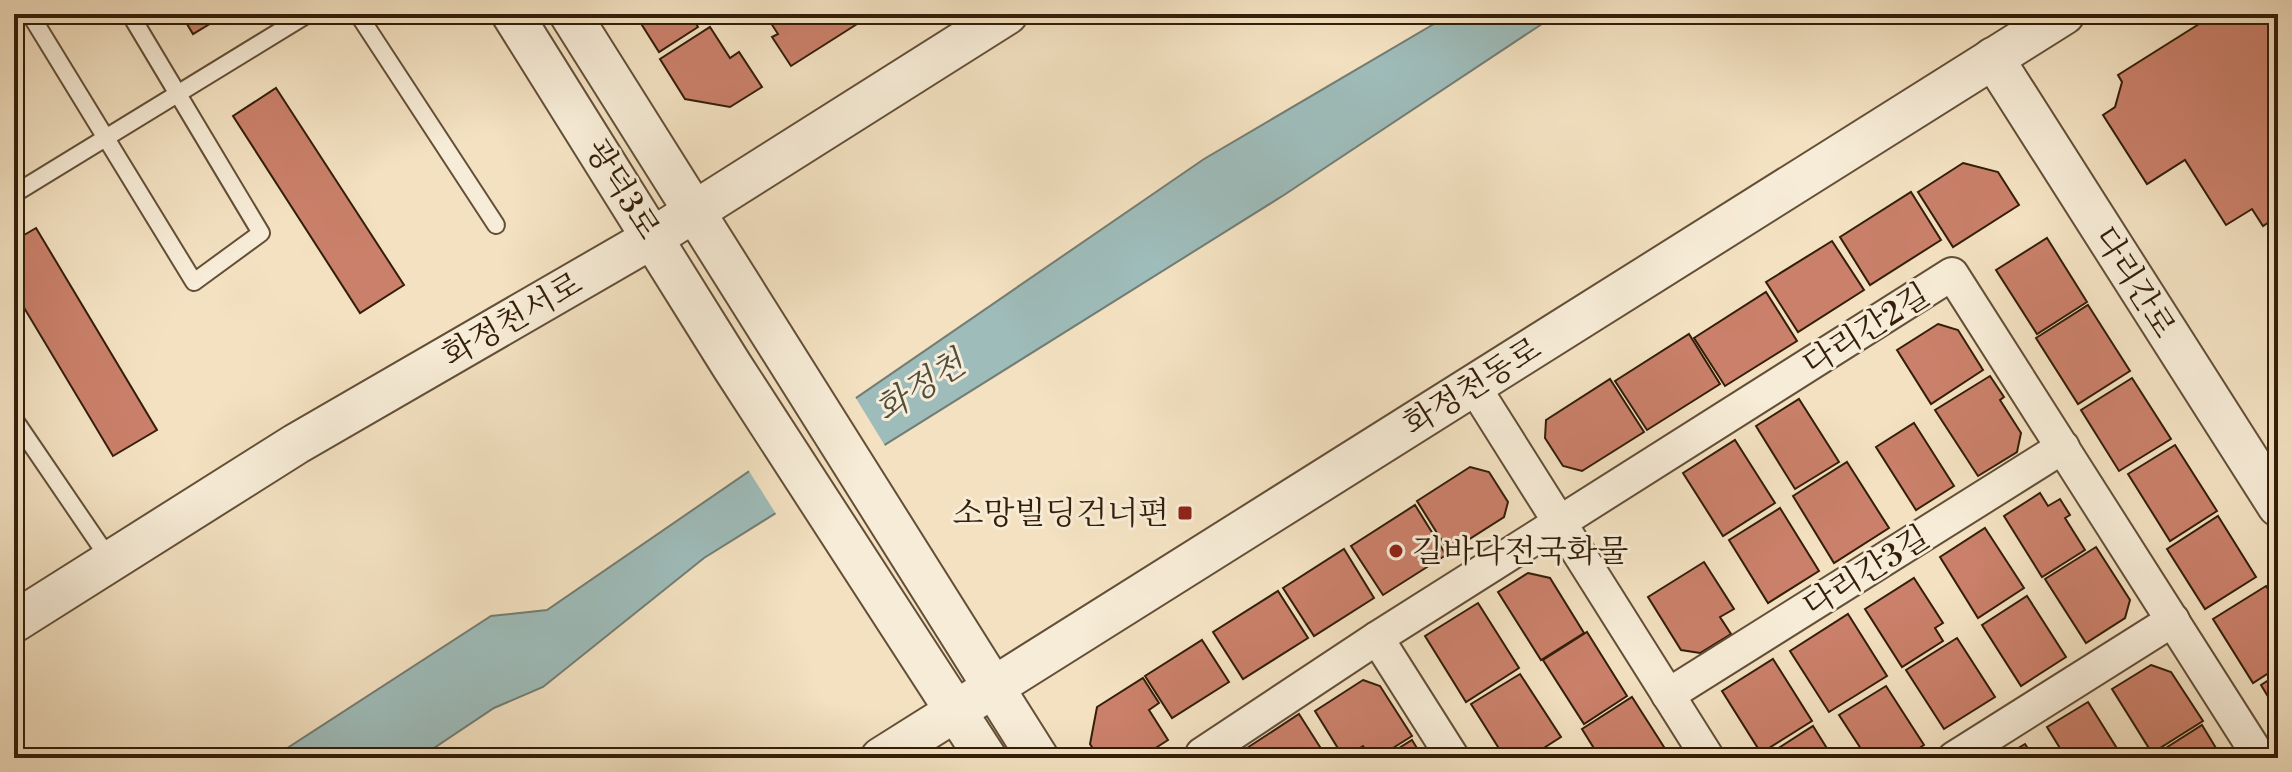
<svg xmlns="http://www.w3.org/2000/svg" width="2292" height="772" font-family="'Libre Bodoni','Noto Serif KR',serif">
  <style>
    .water { fill: #9ebcba; stroke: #737d73; stroke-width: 2 }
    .pier { fill: #f3e1c1 }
    .building { fill: #ca806a; stroke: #331e09; stroke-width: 2 }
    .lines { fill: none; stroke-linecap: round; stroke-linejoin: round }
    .service-casing { stroke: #634f37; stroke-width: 20 }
    .minor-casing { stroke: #634f37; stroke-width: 36 }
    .tertiary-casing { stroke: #634f37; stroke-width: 44 }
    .service { stroke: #f7ecd7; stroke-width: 16 }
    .minor { stroke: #f7ecd7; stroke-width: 32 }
    .tertiary { stroke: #f7ecd7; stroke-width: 40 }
    .poi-dot { fill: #8f2418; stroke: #f7ecd7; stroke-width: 3 }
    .labels { text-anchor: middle; stroke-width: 6; stroke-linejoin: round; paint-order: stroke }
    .street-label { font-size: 32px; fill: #331e09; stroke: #f7ecd7 }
    .poi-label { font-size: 32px; fill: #331e09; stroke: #f7ecd7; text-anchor: end }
    .water-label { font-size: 34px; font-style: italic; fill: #534d3e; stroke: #f7ecd7 }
  </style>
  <rect width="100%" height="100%" fill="#f3e1c1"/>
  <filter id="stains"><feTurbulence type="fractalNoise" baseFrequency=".0025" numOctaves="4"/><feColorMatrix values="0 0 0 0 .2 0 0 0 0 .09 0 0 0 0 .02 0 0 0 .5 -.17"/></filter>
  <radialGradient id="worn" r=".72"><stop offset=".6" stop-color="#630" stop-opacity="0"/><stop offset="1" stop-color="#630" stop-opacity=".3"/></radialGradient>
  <path class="water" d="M1451 14H1557L1284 195 704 558 543 687 494 708 419 758H272L491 616 547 610 1204 159Z"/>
  <path class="pier" d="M854 395 887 449 778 517 747 468Z"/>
  <g class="building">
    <path d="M181 14H226L193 34Z"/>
    <path d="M635 14H690L698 27 659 52Z"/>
    <path d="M773 14H862L865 19 791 66 772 37 778 34 767 17Z"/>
    <path d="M2215 14H2278V216L2263 226 2252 209 2226 225 2185 160 2147 184 2103 115 2115 107 2122 82 2118 75Z"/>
    <path d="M710 27 730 58 739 52 762 87 730 107 685 99 660 59Z"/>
    <path d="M276 88 404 285 360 313 233 116Z"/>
    <path d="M1963 163 1998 172 2019 205 1953 247 1918 192Z"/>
    <path d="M1911 192 1941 240 1870 285 1840 237Z"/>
    <path d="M36 228 157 430 113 456 14 291V241Z"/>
    <path d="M2047 238 2087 302 2037 334 1996 270Z"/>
    <path d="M1832 241 1864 290 1798 332 1766 282Z"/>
    <path d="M1766 292 1797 341 1725 386 1694 338Z"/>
    <path d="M2088 305 2130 371 2078 404 2036 338Z"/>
    <path d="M1938 324 1958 330 1983 370 1931 404 1897 350Z"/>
    <path d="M1689 334 1720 384 1647 430 1615 381Z"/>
    <path d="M1990 376 2004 397 2000 400 2021 433 2017 452 1978 476 1935 410Z"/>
    <path d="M2132 378 2171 439 2119 471 2081 410Z"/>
    <path d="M1610 379 1644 432 1582 471 1563 466 1545 438 1546 420Z"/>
    <path d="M1799 399 1839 462 1795 489 1756 426Z"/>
    <path d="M1914 423 1954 486 1916 510 1876 447Z"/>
    <path d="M1735 440 1775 503 1723 536 1683 473Z"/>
    <path d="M2175 445 2217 511 2170 541 2128 474Z"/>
    <path d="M1847 462 1889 528 1834 563 1793 496Z"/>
    <path d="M1470 467 1489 472 1508 502 1504 517 1449 552 1417 501Z"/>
    <path d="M2040 493 2048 506 2060 499 2070 515 2065 518 2085 550 2042 577 2004 516Z"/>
    <path d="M1415 505 1446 555 1383 595 1351 546Z"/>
    <path d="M1780 508 1819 571 1768 603 1729 540Z"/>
    <path d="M2218 516 2256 577 2205 609 2167 549Z"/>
    <path d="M1985 528 2024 588 1978 618 1940 557Z"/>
    <path d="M2096 547 2130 600 2125 618 2086 643 2045 579Z"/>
    <path d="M1344 549 1374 598 1314 636 1283 588Z"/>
    <path d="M1704 562 1734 609 1720 617 1731 634 1700 653 1681 650 1648 597Z"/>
    <path d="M1528 573 1550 578 1584 633 1541 660 1498 592Z"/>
    <path d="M1914 578 1943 623 1935 628 1943 641 1902 667 1865 609Z"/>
    <path d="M2266 586 2278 604V667L2253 683 2213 619Z"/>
    <path d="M1278 591 1308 638 1243 679 1213 632Z"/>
    <path d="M2027 596 2066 657 2021 686 1982 625Z"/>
    <path d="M1478 603 1519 668 1466 702 1425 636Z"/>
    <path d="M1848 614 1887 676 1829 712 1790 651Z"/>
    <path d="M1587 632 1627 696 1584 724 1543 660Z"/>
    <path d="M1957 638 1995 697 1944 729 1906 670Z"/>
    <path d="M1202 640 1229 682 1172 718 1145 676Z"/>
    <path d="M1773 659 1812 721 1761 753 1722 691Z"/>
    <path d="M2151 665 2171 672 2203 721 2152 753 2112 689Z"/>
    <path d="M1520 674 1561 737 1528 758H1505L1471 704Z"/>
    <path d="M2278 674V713L2261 685Z"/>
    <path d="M1143 678 1159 703 1149 710 1168 740 1140 758H1099L1090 744 1097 707Z"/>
    <path d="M1363 680 1380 686 1412 736 1377 758H1371L1363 746 1344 758 1315 711Z"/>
    <path d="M1886 686 1924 745 1904 758H1867L1839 715Z"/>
    <path d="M1632 697 1671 758H1600L1582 729Z"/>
    <path d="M2088 702 2123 758H2066L2047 727Z"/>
    <path d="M1299 714 1327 758H1253L1247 748Z"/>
    <path d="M2202 725 2222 758H2162L2158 753Z"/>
    <path d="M1813 726 1833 758H1763Z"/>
    <path d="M1412 740 1423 758H1383Z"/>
    <path d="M2025 744 2034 758H2002Z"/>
  </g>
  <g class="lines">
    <g class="service-casing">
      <g id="service">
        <path d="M30 14 194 282 261 233 130 14"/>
        <path d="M358 14 496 225"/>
        <path d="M14 194 308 14"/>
        <path d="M14 419 110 560"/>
      </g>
    </g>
    <g class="minor-casing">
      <g id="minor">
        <path d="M1473 385 1708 758"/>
        <path d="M1377 638 1453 758"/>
        <path d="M1668 695 2063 447"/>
        <path d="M1205 758 1202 754 1377 638 1952 274 2260 758"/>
        <path d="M1954 758 2173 620"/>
      </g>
    </g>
    <g class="tertiary-casing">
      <g id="tertiary">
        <path d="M512 14 732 366 986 758"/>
        <path d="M570 14 1038 758"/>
        <path d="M1993 58 2278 506"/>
        <path d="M14 622 296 444 654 237 1007 14"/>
        <path d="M881 758 2064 14"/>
      </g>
    </g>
    <use href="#service" class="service"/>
    <use href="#minor" class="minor"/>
    <use href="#tertiary" class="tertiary"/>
  </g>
  <g class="poi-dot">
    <rect x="1177" y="505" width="16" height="16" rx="4"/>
    <circle cx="1396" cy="551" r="8"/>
  </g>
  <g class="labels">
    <g class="street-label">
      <text transform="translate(623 189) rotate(58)" y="11">광덕3로</text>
      <text transform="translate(2135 282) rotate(58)" y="11">다리간로</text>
      <text transform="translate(512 319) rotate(-30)" y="11">화정천서로</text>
      <text transform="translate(1866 329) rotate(-32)" y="11">다리간2길</text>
      <text transform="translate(1472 386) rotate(-32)" y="11">화정천동로</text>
      <text transform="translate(1866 571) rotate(-32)" y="11">다리간3길</text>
    </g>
    <g class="poi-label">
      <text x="1169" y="524">소망빌딩건너편</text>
      <text x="1412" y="562" text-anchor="start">길바다전국화물</text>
    </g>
    <g class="water-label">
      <text transform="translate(920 386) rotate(-33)" y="12">화정천</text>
    </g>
  </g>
  <rect width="2292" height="772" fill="none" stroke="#f3e1c1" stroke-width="48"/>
  <rect x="16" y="16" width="2260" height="740" fill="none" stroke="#331e09" stroke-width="4"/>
  <rect x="24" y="24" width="2244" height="724" fill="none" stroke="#331e09" stroke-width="2"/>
  <rect width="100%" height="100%" filter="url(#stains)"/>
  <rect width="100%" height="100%" fill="url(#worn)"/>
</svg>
